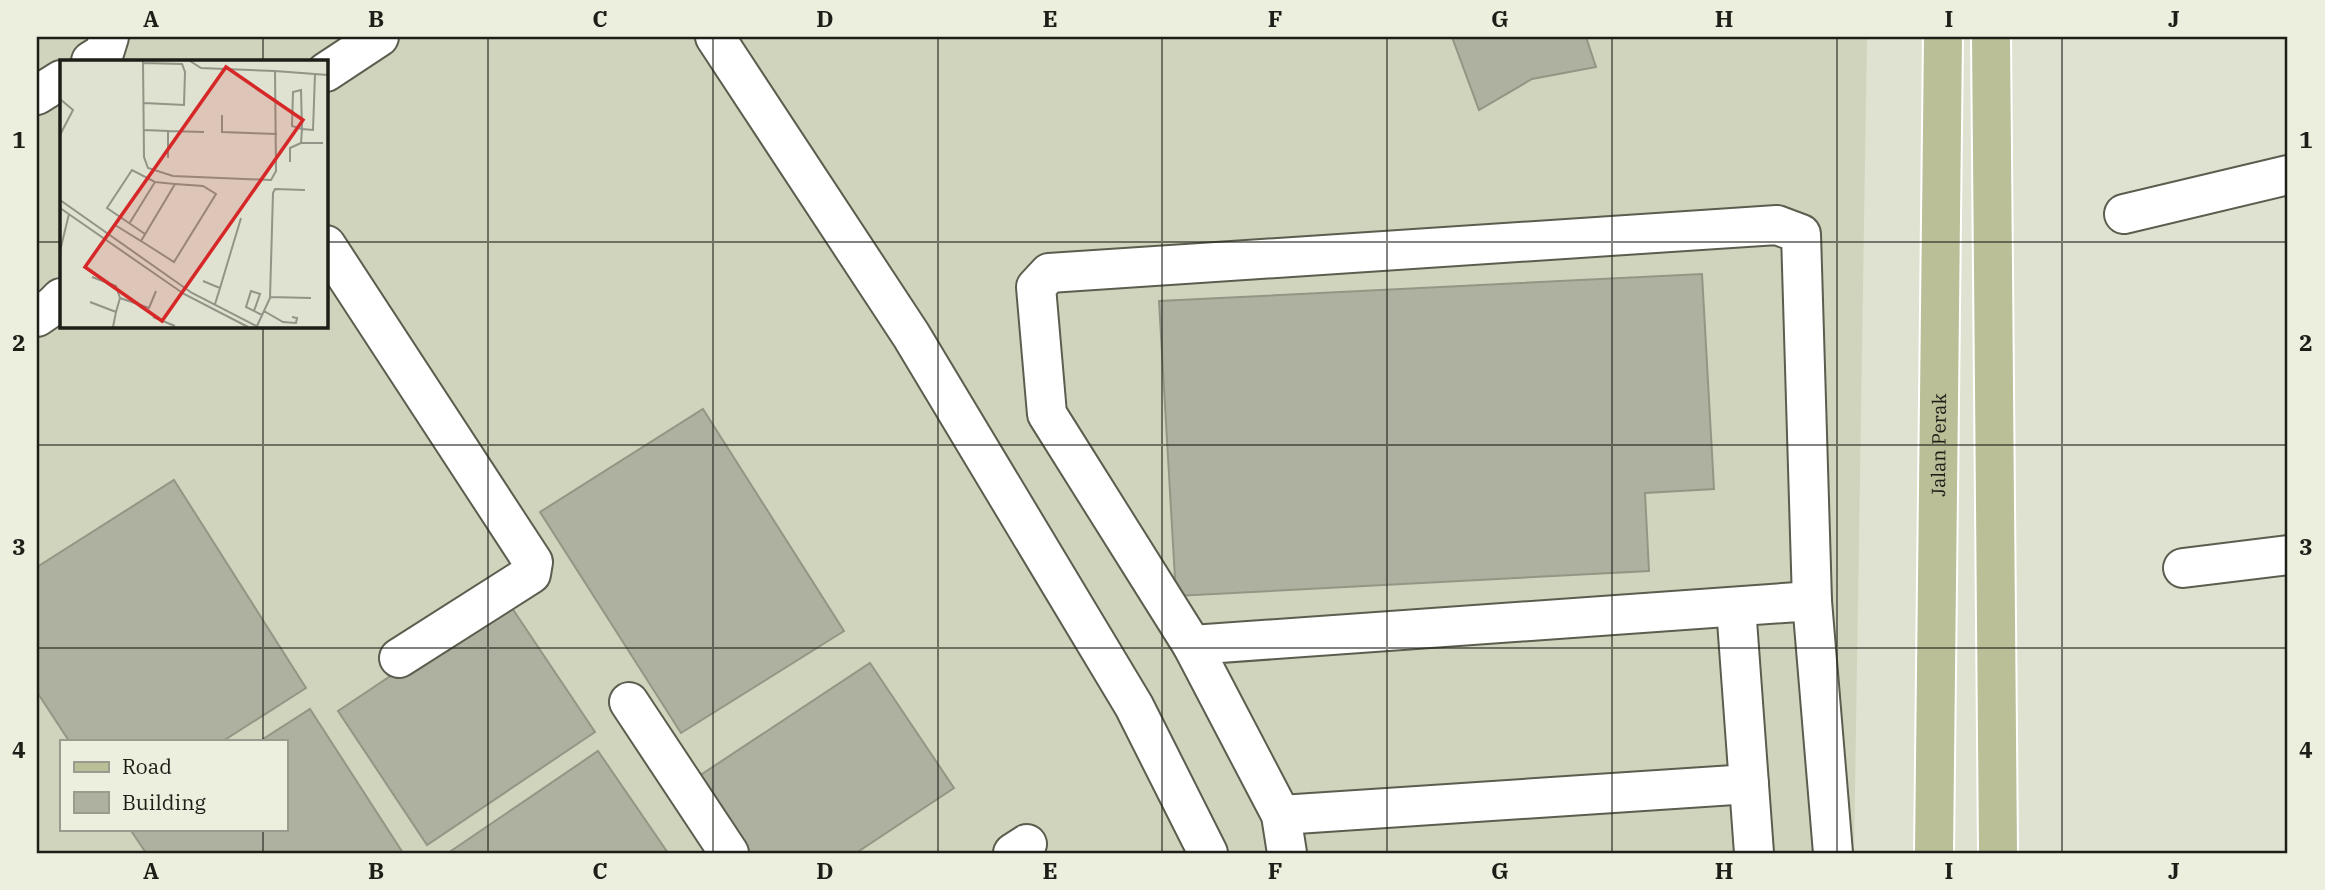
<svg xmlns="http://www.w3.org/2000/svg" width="2325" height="890" font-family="'IBM Plex Serif',serif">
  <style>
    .built { fill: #d1d4bc; fill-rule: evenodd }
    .building { fill: #aeb1a0; stroke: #939685; stroke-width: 2 }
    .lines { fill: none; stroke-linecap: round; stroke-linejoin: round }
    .minor-casing { stroke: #5b5d4e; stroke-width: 42 }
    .major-casing { stroke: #fff; stroke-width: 42 }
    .minor { stroke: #fff; stroke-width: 38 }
    .major { stroke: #babf97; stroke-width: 38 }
    .grid { fill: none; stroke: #1d1e18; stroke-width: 2; stroke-opacity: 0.55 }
    .labels { text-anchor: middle; stroke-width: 6; stroke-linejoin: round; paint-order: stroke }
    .street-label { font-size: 19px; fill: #1d1e18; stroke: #ecefde }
    .inset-road { fill: none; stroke: #919486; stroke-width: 2 }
    .view { fill: #d62828; fill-opacity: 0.15; stroke: #d62828; stroke-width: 3.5 }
    .inset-edge { fill: none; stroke: #1d1e18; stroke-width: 3.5 }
    .neatline { fill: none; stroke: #1d1e18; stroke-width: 2.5 }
    .grid-label { font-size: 23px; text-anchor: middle; font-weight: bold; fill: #1d1e18 }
  </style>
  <rect width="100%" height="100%" fill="#dfe2d0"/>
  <path class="built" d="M37 37H1867L1854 853H37ZM61 61H326V326H61ZM61 741H285V829H61Z"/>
  <g class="building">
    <path d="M1452 37H1586L1596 67 1532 79 1479 110Z"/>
    <path d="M1702 274 1714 489 1645 493 1649 571 1176 596 1159 301Z"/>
    <path d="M703 409 844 631 681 733 540 512Z"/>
    <path d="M174 480 306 688 223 741H69L37 692V567Z"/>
    <path d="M506 599 595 732 427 845 338 711Z"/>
    <path d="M870 663 954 788 856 853H750L699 776Z"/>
    <path d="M310 709 403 853H146L130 829H285V741H260Z"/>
    <path d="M598 751 668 853H448Z"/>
  </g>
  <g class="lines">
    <g class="minor-casing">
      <g id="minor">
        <path d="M715 37 911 335 1134 706 1208 853"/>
        <path d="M91 61 104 53 109 37"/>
        <path d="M326 72 379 37"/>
        <path d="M37 95 61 80"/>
        <path d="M2124 214 2288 175"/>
        <path d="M326 245 533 562 531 574 399 658"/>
        <path d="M37 317 53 306 61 298"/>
        <path d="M2183 568 2288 555"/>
        <path d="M1736 607 1754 853"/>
        <path d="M1192 645 1047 414 1036 287 1049 273 1777 225 1801 234 1812 601"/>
        <path d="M629 702 729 853"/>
        <path d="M1281 815 1749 784"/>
        <path d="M1013 853 1027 844"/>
        <path d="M1287 853 1281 815 1192 645 1812 601 1833 853"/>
      </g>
    </g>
    <g class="major-casing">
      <g id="major">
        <path d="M1991 37 1998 853"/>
        <path id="s1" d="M1934 853 1943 37"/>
      </g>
    </g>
    <use href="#minor" class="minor"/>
    <use href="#major" class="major"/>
  </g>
  <path class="grid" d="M263 37V61M488 37V853M713 37V853M938 37V853M1162 37V853M1387 37V853M1612 37V853M1837 37V853M2062 37V853M37 242H61M326 242H2288M263 326V741M37 445H2288M37 648H2288M263 829V853"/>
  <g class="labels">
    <g class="street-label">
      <text dy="7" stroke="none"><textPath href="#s1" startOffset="408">Jalan Perak</textPath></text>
    </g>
  </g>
  <g transform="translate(60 60)">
    <rect width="268" height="268" fill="#dfe2d0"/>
    <path class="inset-road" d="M83 1 84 97 88 108 113 116 211 120 216 111 215 11 141 8 130 1M83 3 122 4 125 12 124 45 84 43M215 11 268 15M0 39 13 50 0 75M162 55V72L217 74M84 70 108 71V98M108 71 144 72M241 83H263M230 102V88L241 83 242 69 232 66 233 32 241 30 242 69 253 70 255 14M0 140 132 233 198 267M0 148 124 234 188 267M69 164 95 122M47 175 55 165 81 181 115 124 95 122 72 110 47 148 85 174M81 181 114 202 156 134 143 126 115 124M0 191 9 154M0 196V219M32 217 56 226 60 238 56 252M143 221 160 228 155 244M160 228 181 158M210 237 251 238M60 238 89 248 96 231M30 242 56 252 53 267M194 251 200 234 191 231 186 247 202 255M204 251 223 262 236 263 237 258 232 257M93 257 115 266M197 266 210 238 213 133 215 129 245 130"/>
    <path class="view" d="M166 7 243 60 102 261 25 207Z"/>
    <rect width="268" height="268" class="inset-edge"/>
  </g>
  <rect width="2325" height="890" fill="none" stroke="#ecefde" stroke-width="77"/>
  <rect x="60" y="740" width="228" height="91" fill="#ecefde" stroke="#999b8f" stroke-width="2"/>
  <rect x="74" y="762" width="35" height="10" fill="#babf97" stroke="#999b8f" stroke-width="2"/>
  <text x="122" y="774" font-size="21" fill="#1d1e18">Road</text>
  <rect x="74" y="792" width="35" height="21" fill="#aeb1a0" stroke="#999b8f" stroke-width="2"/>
  <text x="122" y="810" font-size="21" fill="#1d1e18">Building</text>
  <rect x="38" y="38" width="2248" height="814" class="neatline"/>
  <g class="grid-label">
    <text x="151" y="27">A</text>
    <text x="376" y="27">B</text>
    <text x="600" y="27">C</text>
    <text x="825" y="27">D</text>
    <text x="1050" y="27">E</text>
    <text x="1275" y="27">F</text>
    <text x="1500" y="27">G</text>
    <text x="1724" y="27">H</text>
    <text x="1949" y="27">I</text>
    <text x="2174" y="27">J</text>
    <text x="19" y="148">1</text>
    <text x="2306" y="148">1</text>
    <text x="19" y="351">2</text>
    <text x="2306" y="351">2</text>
    <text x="19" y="555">3</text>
    <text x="2306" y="555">3</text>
    <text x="19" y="758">4</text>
    <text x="2306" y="758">4</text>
    <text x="151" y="879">A</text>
    <text x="376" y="879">B</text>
    <text x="600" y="879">C</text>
    <text x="825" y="879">D</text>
    <text x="1050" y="879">E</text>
    <text x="1275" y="879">F</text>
    <text x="1500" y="879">G</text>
    <text x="1724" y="879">H</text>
    <text x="1949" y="879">I</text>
    <text x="2174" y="879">J</text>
  </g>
</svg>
